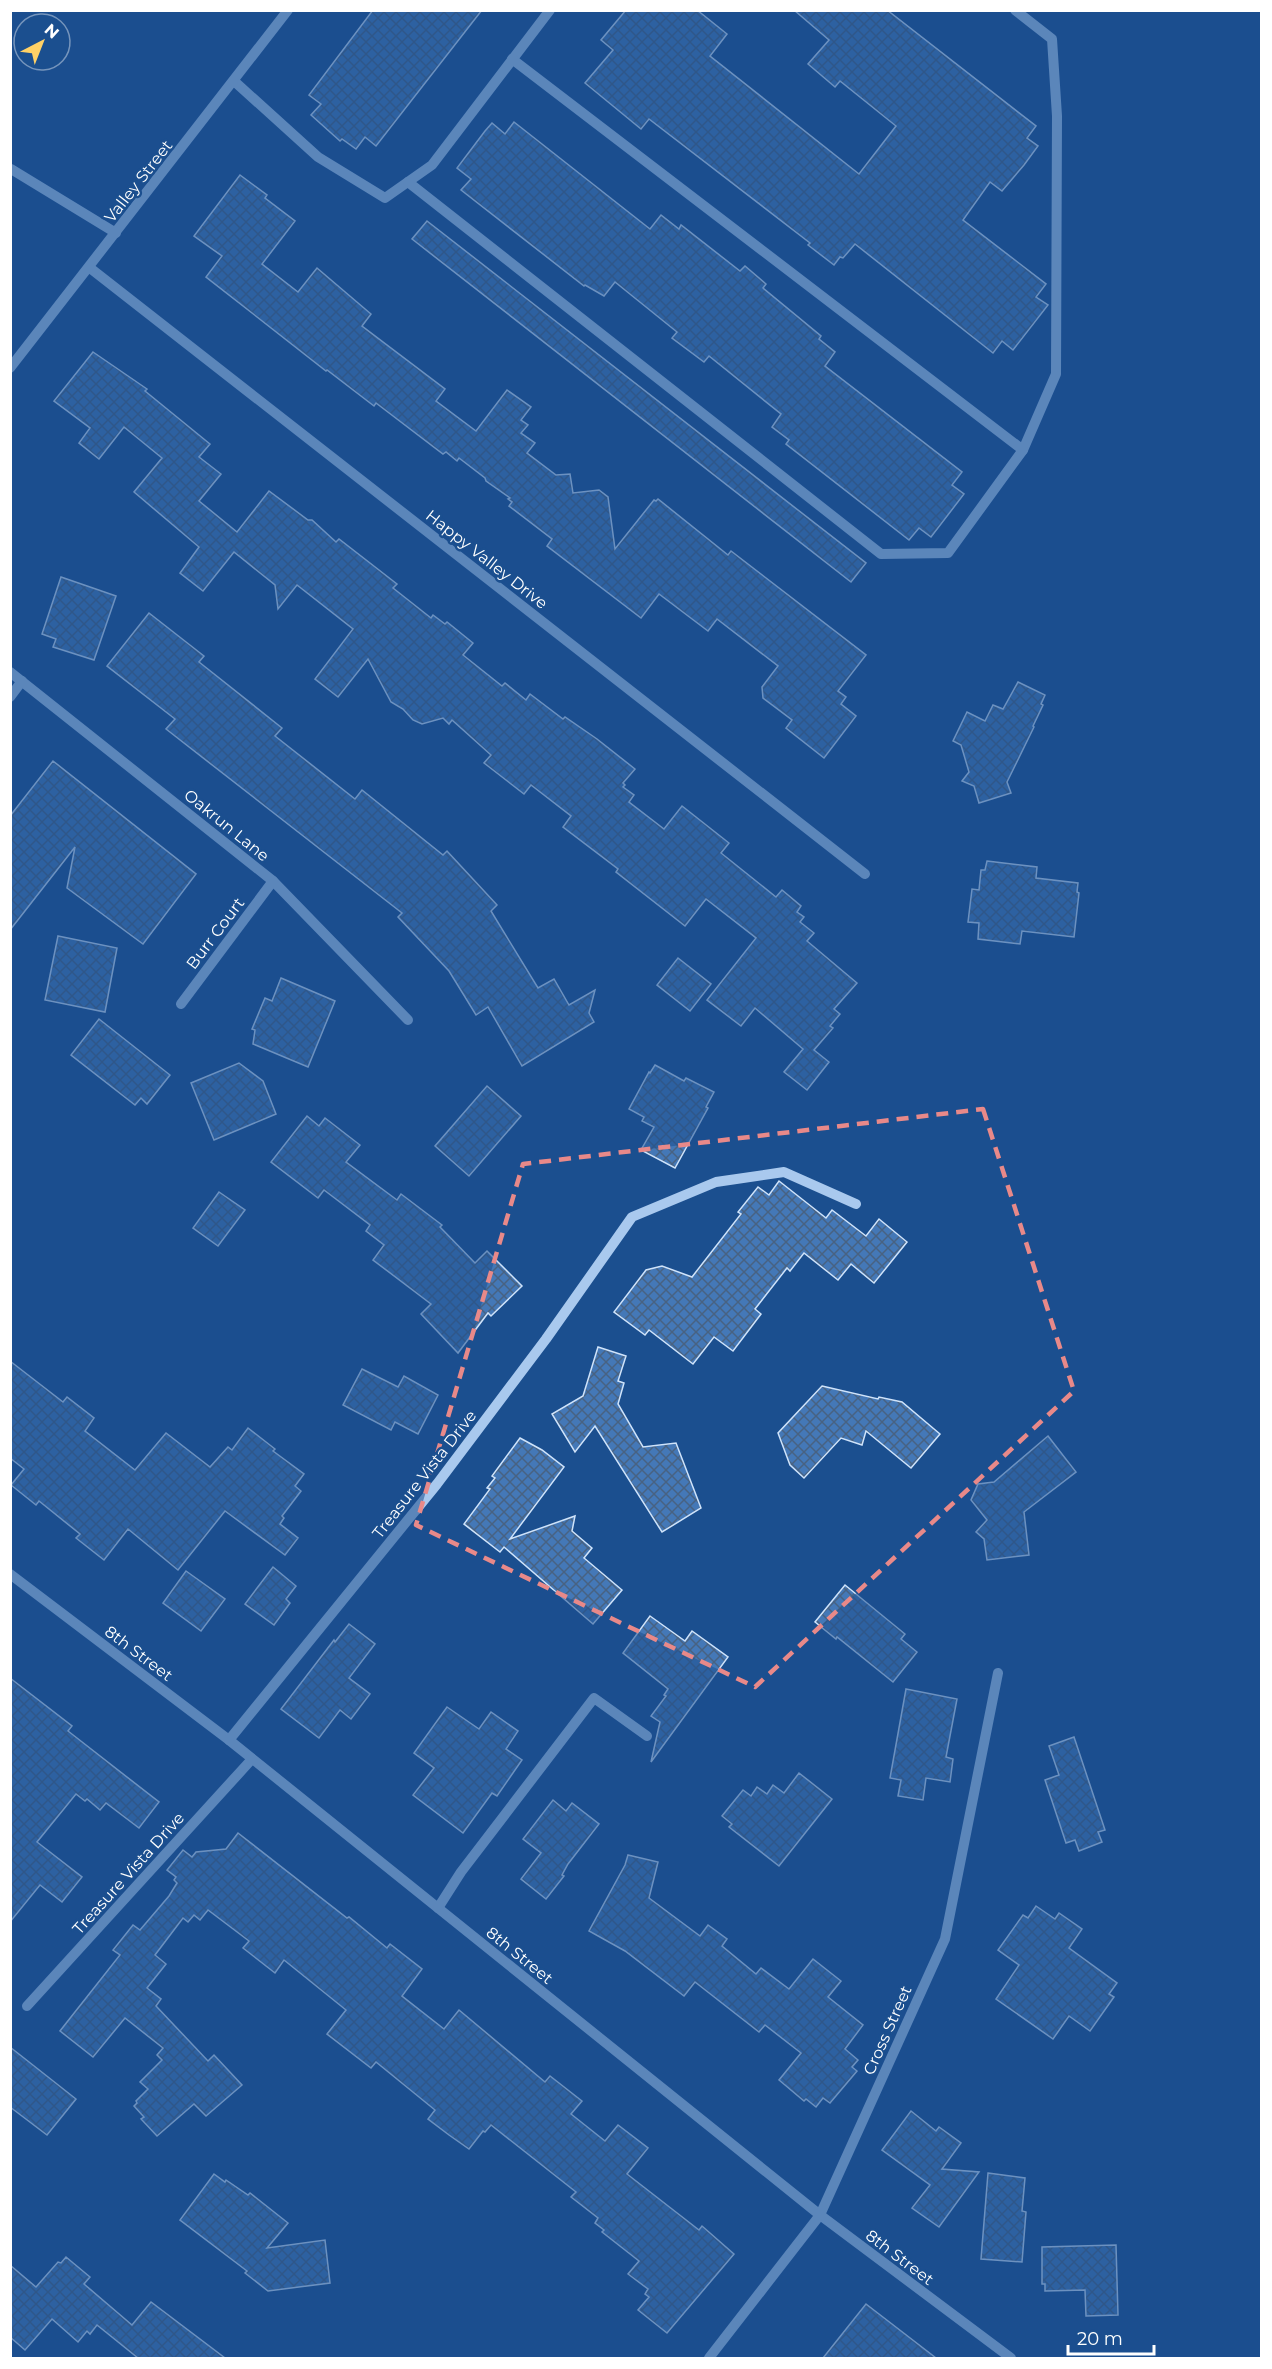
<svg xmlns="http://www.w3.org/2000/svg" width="1272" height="2369" font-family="Montserrat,sans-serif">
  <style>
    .building { fill: url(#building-cross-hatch); stroke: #cfe3fa; stroke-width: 1.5 }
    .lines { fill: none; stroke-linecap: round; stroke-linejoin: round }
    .minor { stroke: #a9c9ee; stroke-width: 10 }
    .marked { fill: none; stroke: #e88989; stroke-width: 4.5; stroke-dasharray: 12 8; stroke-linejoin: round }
    .labels { text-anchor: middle; stroke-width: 5; stroke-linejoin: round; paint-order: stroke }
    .street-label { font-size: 16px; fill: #fff; stroke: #1b4f8f }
  </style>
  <defs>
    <pattern id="building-cross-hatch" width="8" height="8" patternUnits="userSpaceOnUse" patternTransform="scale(1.5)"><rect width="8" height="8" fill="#4478b7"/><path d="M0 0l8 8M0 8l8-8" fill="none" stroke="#486282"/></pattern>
  </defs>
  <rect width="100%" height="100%" fill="#1b4f8f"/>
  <g class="building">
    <path d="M373 10H482L376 146 365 137 356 149 342 139 340 141 311 115 321 104 309 95Z"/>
    <path d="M626 10H697L727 34 710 56 859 174 896 126 840 81 835 87 808 64 829 40 794 10H887L1036 126 1027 138 1038 146 1024 165 1002 191 990 182 963 220 1046 284 1036 297 1048 305 1013 350 1002 341 993 353 855 244 843 258 840 257 834 265 808 245 810 243 649 119 641 129 585 83 613 50 601 40Z"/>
    <path d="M514 122 650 229 661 215 679 229 681 225 740 271 745 266 766 284 763 288 821 336 819 339 835 352 825 366 962 472 952 485 964 494 931 537 919 528 909 540 786 444 789 440 772 427 781 414 709 356 704 362 672 338 677 332 615 282 604 296 585 285 584 286 461 190 471 179 457 168 485 131 492 123 505 134Z"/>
    <path d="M240 175 267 195 265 198 295 221 262 264 298 292 317 268 371 314 362 326 445 389 436 401 476 431 507 390 531 407 521 420 528 425 521 433 535 443 527 453 556 475 570 474 573 493 599 490 608 497 615 549 654 500 656 501 658 499 728 555 731 551 866 655 838 691 846 697 841 704 856 716 824 758 786 728 792 720 763 698 762 687 778 666 717 619 708 631 659 594 641 618 547 546 552 539 509 506 512 502 508 499 510 498 486 481 485 478 459 458 457 461 446 452 443 454 376 403 374 406 327 370 326 371 206 277 222 256 194 236Z"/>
    <path d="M427 221 866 563 851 582 412 239Z"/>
    <path d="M93 352 147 389 145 391 210 444 199 457 221 474 199 501 237 532 269 491 308 520H312L336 542 339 539 397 584 393 588 431 618 433 615 445 624 447 622 473 643 463 655 502 686 505 683 526 700 530 694 563 719 565 717 597 739 635 769 623 783 625 785 623 787 634 795 629 802 664 829 682 806 729 843 721 853 776 897 782 890 801 906 797 912 804 917 800 922 814 933 807 941 857 983 834 1009 840 1014 830 1026 833 1028 814 1050 829 1062 807 1090 784 1072 803 1049 755 1008 741 1026 707 1000 756 938 706 899 685 926 616 872 618 869 563 827 571 816 531 785 524 794 484 763 491 755 452 720 449 724 443 718 422 724 413 720 403 709 391 702 368 659 338 697 315 679 353 629 297 585 278 609 275 585 234 552 203 591 180 573 199 547 134 492 162 458 124 427 99 459 79 443 90 428 54 401Z"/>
    <path d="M61 577 116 596 94 660 53 647 56 639 42 634Z"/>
    <path d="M149 613 204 656 199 662 282 728 275 736 355 799 362 790 443 855 447 851 497 905 491 911 538 988 554 979 569 1005 595 990 589 1013 594 1022 522 1066 488 1007 476 1015 449 971 398 917 402 913 166 729 175 719 107 666Z"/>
    <path d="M1018 682 1045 695 1041 704 1043 705 1033 726 1034 727 1007 782 1011 793 979 803 974 786 962 781 969 772 961 745 953 741 967 712 985 721 993 705 1003 709Z"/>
    <path d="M53 761 196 874 143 944 67 888 75 847 10 930V816Z"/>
    <path d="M987 861 1037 867 1036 878 1078 883 1077 892 1079 893 1074 937 1022 931 1020 944 978 939 979 923 968 922 972 889 979 890 981 870H985Z"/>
    <path d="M58 936 117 948 105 1012 45 1000Z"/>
    <path d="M678 958 711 984 690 1011 657 985Z"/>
    <path d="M281 978 335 1001 308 1067 253 1044 255 1030 252 1029 265 998 272 1001Z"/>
    <path d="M99 1019 170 1075 147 1104 141 1098 135 1105 71 1055Z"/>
    <path d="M239 1063 263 1081 276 1114 214 1140 191 1083Z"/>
    <path d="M655 1065 684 1081 686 1078 714 1092 706 1107 708 1108 675 1168 641 1150 654 1127 642 1121 644 1117 629 1109 649 1072 650 1073Z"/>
    <path d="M487 1086 521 1116 469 1176 435 1146Z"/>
    <path d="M307 1116 319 1126 325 1118 360 1145 346 1162 397 1200 401 1194 442 1225 440 1227 475 1263 487 1251 522 1286 491 1316 488 1313 458 1353 421 1314 431 1304 373 1260 384 1245 366 1231 370 1225 324 1190 318 1198 271 1162Z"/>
    <path d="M779 1181 826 1218 832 1210 866 1236 879 1219 907 1242 874 1283 851 1264 838 1280 804 1253 790 1271 787 1268 755 1309 761 1314 733 1351 714 1337 693 1364 649 1330 645 1335 614 1312 646 1270 662 1266 692 1277 741 1214 738 1212 758 1187 769 1195Z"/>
    <path d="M219 1192 245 1210 218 1246 193 1228Z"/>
    <path d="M598 1347 626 1356 618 1381 624 1383 618 1404 643 1447 676 1443 701 1508 662 1532 595 1426 575 1452 552 1414 583 1396Z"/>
    <path d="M10 1361 63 1402 67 1397 94 1418 85 1431 135 1470 166 1433 210 1467 228 1447 232 1450 248 1428 275 1449 273 1451 304 1474 295 1486 301 1491 282 1516 284 1518 280 1524 298 1538 285 1555 225 1511 178 1570 128 1529 104 1560 76 1538 80 1534 39 1501 36 1505 11 1485 24 1469 10 1458Z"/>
    <path d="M362 1369 398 1387 404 1376 438 1395 418 1434 395 1422 391 1430 343 1405Z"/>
    <path d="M822 1386 878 1399 879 1397 902 1402 940 1434 911 1468 866 1431 862 1445 841 1438 804 1478 790 1465 778 1433Z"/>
    <path d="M1048 1436 1076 1472 1024 1512 1029 1555 987 1560 984 1539 976 1532 987 1520 971 1500 978 1484 994 1482Z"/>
    <path d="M520 1438 542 1450 564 1467 510 1539 575 1516 572 1531 592 1548 584 1558 622 1590 593 1624 504 1547 500 1552 464 1524 490 1489 487 1488 495 1478 492 1476Z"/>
    <path d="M273 1567 296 1586 286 1599 290 1603 274 1625 245 1604Z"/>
    <path d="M186 1571 225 1599 201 1631 163 1603Z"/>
    <path d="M845 1585 905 1634 901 1639 917 1652 893 1682 837 1637 836 1639 815 1622Z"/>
    <path d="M650 1616 685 1641 692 1631 728 1657 651 1762 660 1722 651 1716 666 1696 664 1695 668 1689 623 1653Z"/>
    <path d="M349 1624 375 1644 349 1678 370 1694 351 1719 340 1710 319 1738 281 1709 334 1640 335 1642Z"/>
    <path d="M10 1678 72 1726 68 1731 159 1802 139 1828 106 1803 100 1810 87 1799 85 1801 76 1794 37 1842 82 1877 62 1902 40 1885 10 1922Z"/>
    <path d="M906 1689 957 1699 946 1757 953 1759 950 1782 926 1778 923 1800 898 1796 901 1780 890 1778Z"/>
    <path d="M447 1707 479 1729 491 1712 518 1731 506 1749 522 1760 497 1796 492 1793 463 1833 413 1795 434 1768 414 1753Z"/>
    <path d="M1074 1737 1105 1830 1098 1832 1102 1842 1079 1851 1075 1840 1066 1843 1045 1780 1059 1775 1049 1746Z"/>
    <path d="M799 1773 832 1799 779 1866 729 1827 732 1824 722 1816 743 1790 751 1796 757 1787 767 1794 773 1785 784 1793Z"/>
    <path d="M553 1800 566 1811 572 1803 599 1824 568 1864 562 1875 564 1876 546 1899 521 1879 541 1853 523 1839Z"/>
    <path d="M238 1833 347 1918 349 1917 387 1948 390 1944 422 1969 402 1996 444 2029 459 2010 545 2082 550 2076 582 2101 571 2114 605 2141 618 2125 648 2148 627 2174 699 2230 702 2226 734 2254 667 2333 638 2310 649 2297 645 2294 648 2289 628 2274 639 2261 602 2232 604 2230 595 2223 598 2218 571 2197 576 2192 491 2125 485 2132 483 2131 469 2149 449 2135 428 2119 435 2110 376 2062 371 2068 327 2034 346 2010 284 1960 275 1973 243 1948 249 1941 208 1910 200 1920 194 1915 188 1922 183 1918 155 1955 166 1964 147 1988 161 1999 156 2006 208 2061 214 2055 242 2085 206 2116 194 2104 157 2136 141 2119 144 2117 134 2106 137 2103 136 2101 148 2089 140 2082 162 2060 157 2055 163 2048 125 2018 93 2057 60 2031 120 1955 113 1950 133 1925 140 1930 169 1896 177 1883 174 1880 176 1877 167 1870 183 1850 192 1857 196 1852 226 1849Z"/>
    <path d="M628 1855 658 1862 649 1898 700 1936 708 1925 727 1939 722 1946 756 1974 761 1968 789 1989 813 1959 841 1981 828 1997 863 2025 845 2049 858 2060 852 2067 857 2071 830 2103 823 2098 816 2107 806 2099 804 2101 779 2080 801 2053 765 2025 759 2032 695 1982 684 1996 625 1951 589 1931 625 1865Z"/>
    <path d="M1036 1906 1055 1919 1059 1913 1082 1929 1069 1948 1117 1983 1109 1994 1114 1997 1090 2031 1069 2016 1053 2039 996 1999 1019 1965 998 1950 1023 1915 1028 1918Z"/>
    <path d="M10 2047 76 2099 47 2135 10 2107Z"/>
    <path d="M911 2111 936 2131 939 2127 961 2143 942 2169 979 2172 939 2227 912 2208 930 2185 882 2150Z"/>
    <path d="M988 2173 1025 2178 1022 2211 1026 2212 1022 2262 981 2259Z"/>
    <path d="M214 2174 225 2182 226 2180 248 2195 250 2193 288 2223 267 2248 325 2240 330 2283 268 2291 245 2273 247 2271 180 2220Z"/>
    <path d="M1116 2245 1118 2315 1086 2316 1085 2290 1045 2291V2284H1042V2247Z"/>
    <path d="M66 2257 90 2277 84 2284 132 2325 151 2302 225 2358H138L97 2325 90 2334 87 2331 78 2342 52 2319 25 2350 10 2337V2265L36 2287 58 2262 61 2263Z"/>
    <path d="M866 2304 936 2358H823Z"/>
  </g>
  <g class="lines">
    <g class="minor">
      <path d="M1015 10 1052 39 1057 116 1056 374 1023 450"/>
      <path d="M234 81 318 157 385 198 432 165 550 10"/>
      <path d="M11 169 116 233"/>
      <path d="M408 182 881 554 948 553 1023 450 512 59"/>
      <path d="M90 268 865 874"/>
      <path d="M10 368 288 10"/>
      <path d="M10 672 273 881 408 1020"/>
      <path d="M10 697 22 681"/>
      <path d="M181 1004 273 881"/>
      <path d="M10 1574 229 1740 820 2215 1011 2358"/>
      <path d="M229 1740 437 1484 546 1339 632 1217 716 1182 784 1172 856 1204"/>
      <path d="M438 1908 461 1872 594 1698 647 1736"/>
      <path d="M27 2006 252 1759"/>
      <path d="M709 2358 820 2215 945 1939 998 1673"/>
    </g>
  </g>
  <path d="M0 0H1272V2369H0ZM983 1109 1074 1391 755 1687 416 1525 523 1164Z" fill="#1b4f8f" fill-opacity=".55" fill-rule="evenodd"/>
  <path class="marked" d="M983 1109 1074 1391 755 1687 416 1525 523 1164Z"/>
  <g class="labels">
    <g class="street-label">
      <text transform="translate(138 181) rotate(-52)" y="6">Valley Street</text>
      <text transform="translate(487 559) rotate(38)" y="6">Happy Valley Drive</text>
      <text transform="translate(227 825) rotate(39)" y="6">Oakrun Lane</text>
      <text transform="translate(215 933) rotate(-53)" y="6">Burr Court</text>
      <text transform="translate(424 1474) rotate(-52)" y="6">Treasure Vista Drive</text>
      <text transform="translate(139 1653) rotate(37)" y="6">8th Street</text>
      <text transform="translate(128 1873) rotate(-48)" y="6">Treasure Vista Drive</text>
      <text transform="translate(520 1955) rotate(39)" y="6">8th Street</text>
      <text transform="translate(887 2030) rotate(-66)" y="6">Cross Street</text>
      <text transform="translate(900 2257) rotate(37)" y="6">8th Street</text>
    </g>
  </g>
  <rect width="1272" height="2369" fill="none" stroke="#ffffff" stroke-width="24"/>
  <g transform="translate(42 42) rotate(42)"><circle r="28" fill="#1b4f8f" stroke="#7695bc" stroke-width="1.5"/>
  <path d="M0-4.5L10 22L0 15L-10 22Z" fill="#ffd166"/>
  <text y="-9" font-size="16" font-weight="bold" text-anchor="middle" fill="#ffffff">N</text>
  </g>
  <path d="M1068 2345v9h86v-9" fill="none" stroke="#ffffff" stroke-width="3"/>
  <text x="1077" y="2345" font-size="18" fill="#ffffff" stroke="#1b4f8f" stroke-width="4.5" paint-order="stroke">20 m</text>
</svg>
